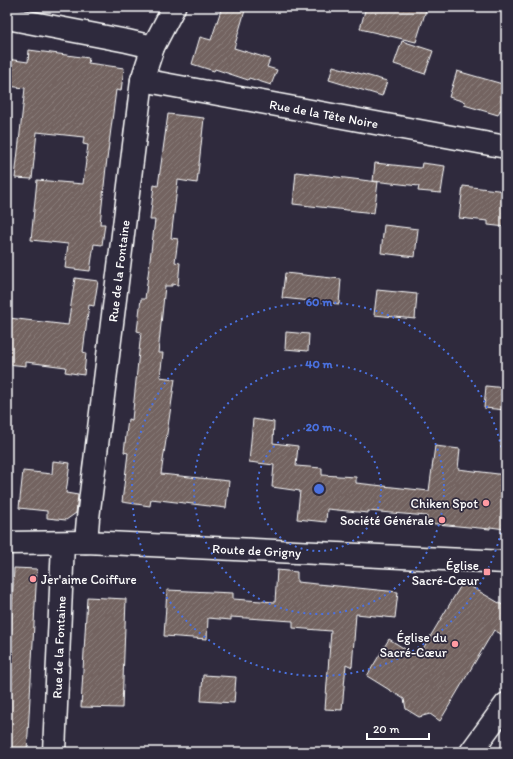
<svg xmlns="http://www.w3.org/2000/svg" width="513" height="759" font-family="Itim,sans-serif">
  <style>
    .building { fill: url(#building-hatch); stroke: #fff }
    .lines { fill: none; stroke-linecap: round; stroke-linejoin: round }
    .minor-casing { stroke: #fff; stroke-width: 25 }
    .major-casing { stroke: #fff; stroke-width: 25 }
    .minor { stroke: #2f2a3d; stroke-width: 22 }
    .major { stroke: #2f2a3d; stroke-width: 22 }
    .ring { fill: none; stroke: #4a71e0; stroke-width: 2; stroke-dasharray: 2 4 }
    .poi-dot { fill: #ff9aa2; stroke: #2f2a3d; stroke-width: 1.5 }
    .labels { text-anchor: middle; stroke-width: 3.5; stroke-linejoin: round; paint-order: stroke }
    .street-label { font-size: 13px; fill: #fff; stroke: #2f2a3d }
    .poi-label { font-size: 13px; fill: #fff; stroke: #2f2a3d; text-anchor: end }
    .centre { fill: #4a71e0; stroke: #2f2a3d; stroke-width: 2 }
    .ring-label { font-size: 12px; text-anchor: middle; font-weight: bold; fill: #4a71e0; stroke: #2f2a3d; stroke-width: 3.5; stroke-linejoin: round; paint-order: stroke }
  </style>
  <defs>
    <pattern id="building-hatch" width="6" height="6" patternUnits="userSpaceOnUse"><rect width="6" height="6" fill="#736461"/><path d="M-1 1l2-2M0 6l6-6M5 7l2-2" fill="none" stroke="#887b79"/></pattern>
  </defs>
  <rect width="100%" height="100%" fill="#2f2a3d"/>
  <filter id="ink" filterUnits="userSpaceOnUse"><feTurbulence type="fractalNoise" baseFrequency=".025" numOctaves="2"/><feDisplacementMap in="SourceGraphic" scale="8" xChannelSelector="R" yChannelSelector="G"/><feConvolveMatrix kernelMatrix="1 2 1 2 8 2 1 2 1" color-interpolation-filters="sRGB"/></filter>
  <g filter="url(#ink)">
    <g class="building">
      <path d="M222 7H246L234 48 270 59 267 67 277 70 271 85 249 78 248 80 215 69 214 71 192 64 200 37 211 40Z"/>
      <path d="M366 7H427L416 42 360 29Z"/>
      <path d="M402 41 433 51 425 74 394 64Z"/>
      <path d="M29 50 89 58 88 63 124 68 121 91 116 90 106 167 100 224H105L102 245 94 244 90 271 65 268 68 244 31 240 37 180 83 184 88 145 83 144 84 137 37 132 32 179 15 178 25 88 7 86V59L28 62Z"/>
      <path d="M333 66 387 81 382 96 329 80Z"/>
      <path d="M457 71 506 85V112L500 110 498 115 464 105 465 102 449 97Z"/>
      <path d="M168 114 204 118 197 183 178 180 171 238 178 239 175 262 180 263 178 285 172 284V286H165L158 353H163L160 377 175 379 161 474 229 481 226 508 151 499 150 506 122 502 128 453 124 452 128 419 132 420 141 332 137 331 141 299H145L155 220H150L154 185 158 186Z"/>
      <path d="M375 163 421 168 422 163 445 166 441 193 418 191 419 186 373 181Z"/>
      <path d="M296 172 378 182 374 213 293 204Z"/>
      <path d="M463 186 506 191V227L488 225V221L459 218Z"/>
      <path d="M384 225 418 229 415 257 381 253Z"/>
      <path d="M285 273 341 279 339 304 282 298Z"/>
      <path d="M75 278 98 281 94 306 89 305 83 352 86 353 84 375 65 372 66 367 26 362V366L7 364V334L9 318 68 325Z"/>
      <path d="M377 290 417 294 415 319 374 315Z"/>
      <path d="M286 332 309 334 308 351 285 349Z"/>
      <path d="M486 386 506 388V410L484 408Z"/>
      <path d="M253 419 274 422 273 443 298 446 296 466 322 468V475L356 477V483L429 491 435 446 460 449 458 469 506 475V518L505 529 490 527V529L426 523 427 516 368 511V513L327 509 326 522 297 519 300 491 272 487 274 465 249 462Z"/>
      <path d="M53 461 70 463 66 493 78 495 76 513 66 520 47 518V511L19 508 23 471 52 474Z"/>
      <path d="M14 568 37 569 27 752H7V704Z"/>
      <path d="M277 570 297 572V582L398 592 395 618 356 614 352 667 346 664 342 710 325 709 331 631 293 628V621L231 617V620L208 618 207 639 164 636 167 590 233 593V599L275 602Z"/>
      <path d="M463 582 506 607V637L494 630 440 721 430 714 419 717 406 709 404 699 367 676 389 639 418 657Z"/>
      <path d="M87 597 126 599 122 708 81 707Z"/>
      <path d="M203 675 236 677 234 703 201 701Z"/>
    </g>
    <g class="lines">
      <g class="minor-casing">
        <g id="minor">
          <path d="M7 18 127 41 153 47"/>
          <path id="s1" d="M142 80 506 147"/>
          <path id="s2" d="M86 542 88 518 142 80 153 47 174 7"/>
          <path id="s3" d="M7 543 86 542 506 562"/>
          <path id="s4" d="M54 752 63 543"/>
        </g>
      </g>
      <g class="major-casing">
        <path id="major" d="M471 752 506 704"/>
      </g>
      <use href="#minor" class="minor"/>
      <use href="#major" class="major"/>
    </g>
  </g>
  <g class="ring">
    <circle cx="319" cy="489" r="62"/>
    <circle cx="319" cy="489" r="125"/>
    <path d="M506 491A187 187 0 1 1 506 487"/>
  </g>
  <g class="poi-dot">
    <circle cx="486" cy="503" r="4"/>
    <circle cx="442" cy="520" r="4"/>
    <rect x="483" y="568" width="8" height="8" rx="2"/>
    <circle cx="33" cy="579" r="4"/>
    <circle cx="455" cy="644" r="4"/>
  </g>
  <g class="labels">
    <g class="street-label">
      <text dy="5" stroke="none"><textPath href="#s1" startOffset="185">Rue de la Tête Noire</textPath></text>
      <text dy="5" stroke="none"><textPath href="#s2" startOffset="273">Rue de la Fontaine</textPath></text>
      <text dy="5" stroke="none"><textPath href="#s3" startOffset="250">Route de Grigny</textPath></text>
      <text dy="5" stroke="none"><textPath href="#s4" startOffset="105">Rue de la Fontaine</textPath></text>
    </g>
    <g class="poi-label">
      <text x="478" y="508">Chiken Spot</text>
      <text x="434" y="525">Société Générale</text>
      <text x="479" y="570">Église<tspan x="479" dy="15">Sacré-Cœur</tspan></text>
      <text x="41" y="584" text-anchor="start">Jer'aime Coiffure</text>
      <text x="447" y="642">Église du<tspan x="447" dy="15">Sacré-Cœur</tspan></text>
    </g>
  </g>
  <circle cx="319" cy="489" r="6" class="centre"/>
  <g class="ring-label">
    <text x="319" y="306">60 m</text>
    <text x="319" y="368">40 m</text>
    <text x="319" y="431">20 m</text>
  </g>
  <rect width="513" height="759" fill="none" stroke="#2f2a3d" stroke-width="24"/>
  <rect x="12" y="12" width="489" height="735" fill="none" stroke="#fff" stroke-width="1.5" filter="url(#ink)"/>
  <path d="M367 733v6h62v-6" fill="none" stroke="#ffffff" stroke-width="2"/>
  <text x="373" y="733" font-size="12" fill="#ffffff" stroke="#2f2a3d" stroke-width="3" paint-order="stroke">20 m</text>
</svg>
